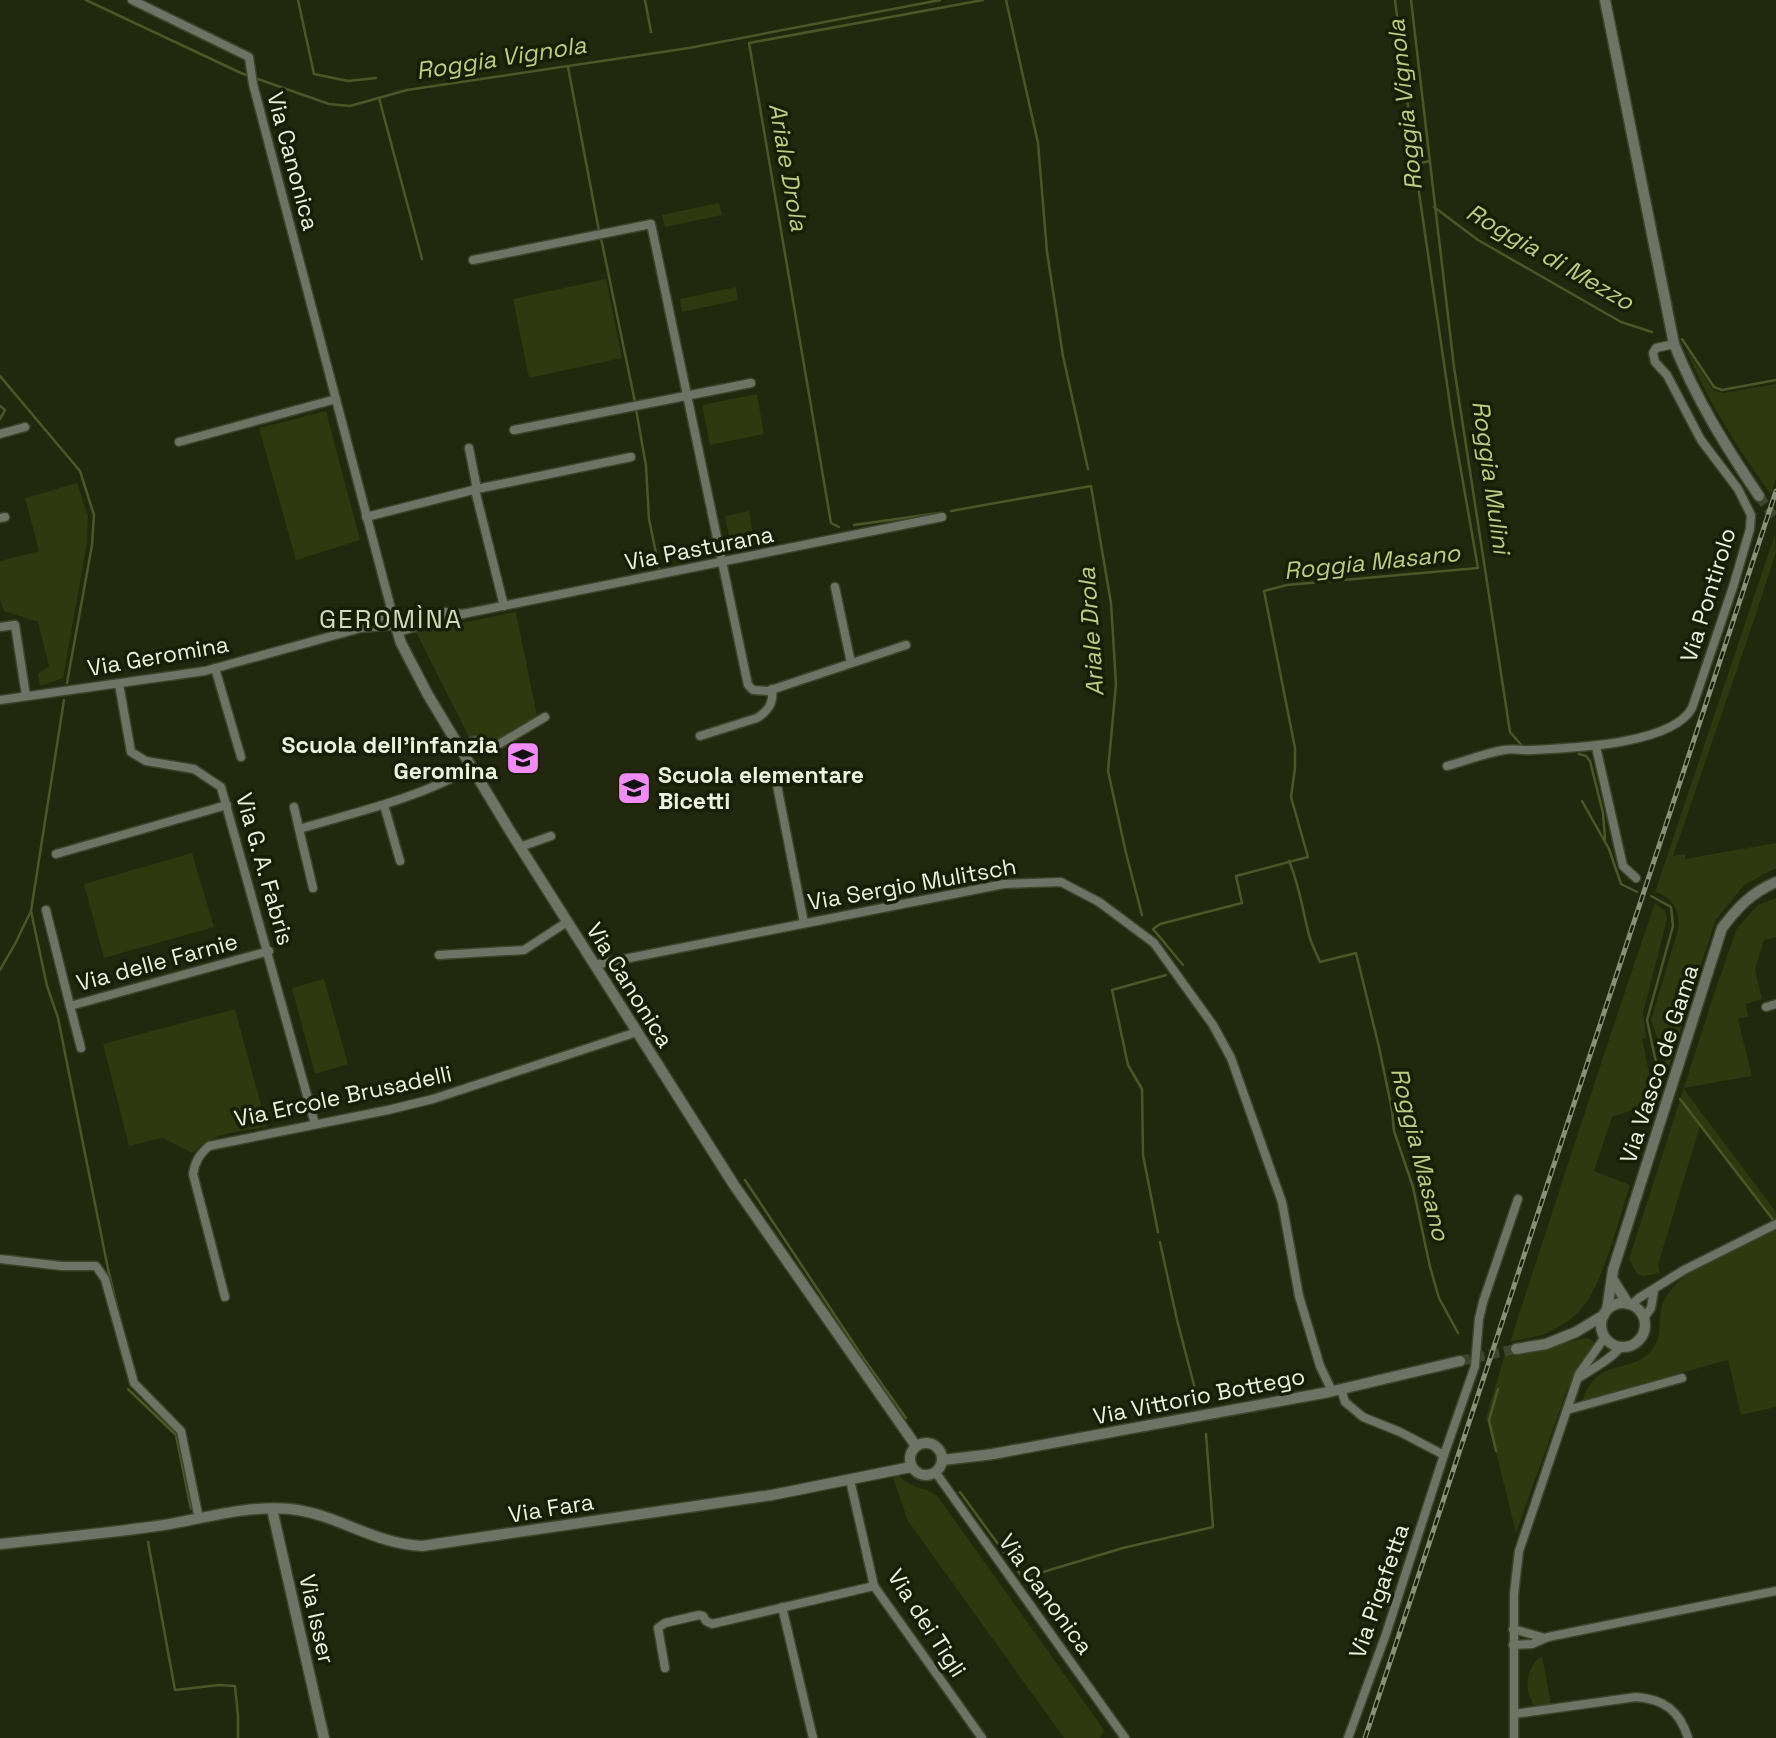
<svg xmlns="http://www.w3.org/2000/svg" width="1776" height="1738" font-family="'Space Grotesk',sans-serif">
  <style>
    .green { fill: #2f380e }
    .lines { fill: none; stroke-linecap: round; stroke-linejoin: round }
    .stream { stroke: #4c5728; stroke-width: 2.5 }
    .tertiary-tunnel { stroke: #3f462d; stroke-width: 10; stroke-dasharray: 10 5; stroke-linecap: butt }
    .minor-casing { stroke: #3d442b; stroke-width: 11 }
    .tertiary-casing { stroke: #3d442b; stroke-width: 13 }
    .minor { stroke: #6f7366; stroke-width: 8 }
    .tertiary { stroke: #6f7366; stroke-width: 10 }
    .rail-casing { stroke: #898f79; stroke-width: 5 }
    .rail { stroke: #181e05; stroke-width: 2.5; stroke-dasharray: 8; stroke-linecap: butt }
    .labels { text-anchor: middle; stroke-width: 7; stroke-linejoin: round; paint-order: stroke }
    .street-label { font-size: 23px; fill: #ecf1e0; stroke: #181e05 }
    .poi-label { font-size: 23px; font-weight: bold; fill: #ecf1e0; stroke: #181e05; text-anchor: end }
    .water-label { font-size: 24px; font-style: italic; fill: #bbcf83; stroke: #181e05 }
    .quarter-label { font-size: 26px; letter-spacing: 2px; fill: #d1dbbb; stroke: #181e05 }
  </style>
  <rect width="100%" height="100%" fill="#21280d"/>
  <g class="green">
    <path d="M719 203 722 215 665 227 662 215Z"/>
    <path d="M606 279 622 358 529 378 513 299Z"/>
    <path d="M736 287 738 300 682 312 680 299Z"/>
    <path d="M1686 349 1714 391 1724 393 1776 384V479L1771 494C1736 446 1709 403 1686 349Z"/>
    <path d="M757 394 764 434 710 445 702 405Z"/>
    <path d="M326 411 360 540 296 560 259 428Z"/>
    <path d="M77 483 88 516 87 543 63 678 40 686 38 674 49 666 38 622 4 611 0 600V561L39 551 25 498Z"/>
    <path d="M749 511 754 541 731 545 725 516Z"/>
    <path d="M1775 534 1776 552 1756 614 1673 856 1685 854V859L1776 843V868L1744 885 1715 921 1668 1069 1651 1020 1678 930C1681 912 1673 897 1655 892Z"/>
    <path d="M516 612 537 716 490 744 480 736 469 737 416 632Z"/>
    <path d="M192 853 214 927 104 958 84 884Z"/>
    <path d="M1776 898V937L1764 940 1755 969 1762 999 1746 1004 1748 1017 1738 1019 1752 1076 1683 1088 1776 1212V1220L1774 1221 1700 1126 1658 1265 1660 1273 1644 1276 1637 1274 1629 1259 1714 994 1737 928 1758 905Z"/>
    <path d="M1655 903 1665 911 1667 919 1643 1013 1646 1038H1642L1655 1102 1612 1117 1594 1171 1630 1185C1620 1216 1604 1278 1586 1303 1577 1316 1561 1327 1547 1333 1536 1338 1522 1338 1510 1342 1558 1195 1605 1049 1655 903Z"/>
    <path d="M324 979 348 1064 315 1074 292 988Z"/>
    <path d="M235 1009 267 1127C239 1132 214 1131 193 1153L162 1138 129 1146 103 1044Z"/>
    <path d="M1776 1228V1407L1741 1415 1728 1360 1583 1400C1596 1357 1632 1374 1651 1351 1663 1337 1658 1324 1661 1309 1664 1295 1677 1283 1687 1274Z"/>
    <path d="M1586 1338 1591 1339 1595 1347 1567 1390 1516 1533 1497 1456 1486 1418 1505 1354 1535 1350Z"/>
    <path d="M898 1474C911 1491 925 1485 938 1497L1104 1730 1100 1738H1064L908 1521 892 1475Z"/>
    <path d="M1542 1656 1551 1704 1534 1707C1533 1702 1531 1699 1529 1695 1525 1681 1530 1663 1542 1656Z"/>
  </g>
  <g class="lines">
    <g class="stream">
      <path d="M86 0 241 73 329 104 350 106 407 90 689 48 940 0"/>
      <path d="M298 0 314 74 348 81 376 78"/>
      <path d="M645 0 651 32"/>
      <path d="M1006 0 1038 143 1047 252 1063 356 1088 469"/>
      <path d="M1395 0 1415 163"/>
      <path d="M1411 0 1454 367 1510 732 1524 748"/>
      <path d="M568 67 599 231"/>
      <path d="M379 98 422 259"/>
      <path d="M1434 207 1478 240 1621 322 1652 332"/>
      <path d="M601 238 635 402"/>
      <path d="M1682 339 1714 387 1722 390 1776 380"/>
      <path d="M0 376 80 471 94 515 92 545 67 683"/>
      <path d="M0 406 5 410 0 419"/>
      <path d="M636 409 646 466 649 519 659 568"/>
      <path d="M951 511 1091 486 1111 603 1116 684 1108 771 1126 853 1142 915"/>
      <path d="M854 525 939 513"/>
      <path d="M839 527 831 523 749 43 983 0"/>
      <path d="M1579 754 1586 756 1590 761 1603 813 1605 839"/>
      <path d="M1582 801 1609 849 1621 884 1637 892"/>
      <path d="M1289 861C1299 884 1302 907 1308 931 1310 942 1316 952 1320 962L1356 953 1379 1047 1392 1110 1394 1131 1413 1187 1430 1267 1439 1298 1458 1333"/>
      <path d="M1651 896 1671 907 1673 926 1647 1020 1655 1058 1663 1077"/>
      <path d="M31 911 47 986 58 1018 108 1269 120 1318"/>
      <path d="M1183 965 1153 929 1160 924 1242 903 1236 876 1308 857 1291 797 1295 768V748L1264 591 1287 585 1478 568 1453 425 1415 165 1429 161"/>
      <path d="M0 970 16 942 31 911 64 700"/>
      <path d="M1680 1099 1774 1221"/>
      <path d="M745 1180 864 1359 906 1418"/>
      <path d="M1158 1232 1143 1155 1142 1089 1128 1065 1112 990 1166 975"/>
      <path d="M1160 1242 1177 1320 1199 1404"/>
      <path d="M128 1389 176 1435 191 1509"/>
      <path d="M1496 1451 1489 1420 1498 1389"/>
      <path d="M960 1492 1023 1578 1123 1548 1213 1527 1206 1434"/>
      <path d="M148 1542 175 1690 219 1685 235 1686 238 1716V1738"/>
    </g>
    <g class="tertiary-tunnel">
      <path d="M1759 496 1776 520"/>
      <path d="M1460 1361 1516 1349"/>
    </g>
    <g class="minor-casing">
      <g id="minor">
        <path d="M132 0 249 57 253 84 394 620 446 612 463 614"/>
        <path d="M473 260 651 224 748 685 753 690 768 691 906 645"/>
        <path d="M514 430 751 383"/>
        <path d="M0 434 25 427"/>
        <path d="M179 442 336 399"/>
        <path d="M469 448 477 489"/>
        <path d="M475 490 504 606"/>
        <path d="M366 517 477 489 631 457"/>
        <path d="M0 518 5 517"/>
        <path d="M835 587 851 663"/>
        <path d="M366 625 391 611"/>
        <path d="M0 627 15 625 26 696"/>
        <path d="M398 632 463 614 942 517"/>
        <path d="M215 668 241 757"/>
        <path d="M119 684 131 752 146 761 194 769 221 787 315 1124"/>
        <path d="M0 700 205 671 361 628 396 625"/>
        <path d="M700 736 757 718C768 711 774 703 772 689"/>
        <path d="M1596 747 1623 866 1636 878"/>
        <path d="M460 748 472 741 480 740 489 750 545 717"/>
        <path d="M1447 766C1466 761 1485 753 1504 750 1513 748 1522 751 1531 750 1570 748 1672 745 1692 708L1733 587 1750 529 1751 515 1738 489 1701 440 1667 375 1655 362 1653 353 1656 348 1674 344"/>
        <path d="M777 785 804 923"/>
        <path d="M384 805 400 861"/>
        <path d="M294 807 299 829C360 811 416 799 472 768"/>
        <path d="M299 829 313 888"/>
        <path d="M520 847 551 836"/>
        <path d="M56 854 227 805"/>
        <path d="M46 910 70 1006 269 951"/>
        <path d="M439 955 524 950 567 922"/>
        <path d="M594 965 1004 884 1061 882 1099 902 1154 943 1213 1025 1231 1058 1282 1202 1299 1296 1320 1366 1332 1391"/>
        <path d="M70 1006 81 1048"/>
        <path d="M1766 1007 1776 1004"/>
        <path d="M0 1259 62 1266H96L105 1279 134 1383 181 1431 199 1519"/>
        <path d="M225 1297 193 1174C195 1161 200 1154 209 1146L388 1110 433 1099 637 1032"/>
        <path d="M1631 1305 1639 1298 1684 1270 1776 1224"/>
        <path d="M1644 1318 1651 1308 1654 1290"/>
        <path d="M1580 1377C1592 1369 1613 1358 1620 1347"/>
        <path d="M1341 1389 1345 1402 1363 1417 1400 1432 1444 1455 1475 1366 1479 1319 1483 1302 1518 1199"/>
        <path d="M1567 1410 1682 1378"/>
        <path d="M936 1473 1125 1738"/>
        <path d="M850 1480 874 1586 982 1738"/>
        <path d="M782 1607 813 1738"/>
        <path d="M1513 1629 1545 1638"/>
        <path d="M1513 1645 1532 1644 1548 1637 1776 1591"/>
        <path d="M665 1668 658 1628 665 1623 699 1615 703 1616 706 1621 712 1624 874 1586"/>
        <path d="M1514 1714 1636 1697C1664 1699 1680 1711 1688 1738"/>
        <path d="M1348 1738 1386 1634 1444 1455"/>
        <path d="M1514 1738V1594L1519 1551 1579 1374 1605 1337"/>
      </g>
    </g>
    <g class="tertiary-casing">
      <g id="tertiary">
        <path d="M1605 0 1674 344C1696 399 1726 447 1759 496"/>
        <path d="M394 620 401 643 428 695 510 831 734 1185 916 1446"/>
        <path d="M1613 1280 1628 1304"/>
        <circle cx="1623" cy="1325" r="22"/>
        <path d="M1607 1310 1613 1270 1722 928C1738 907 1751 893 1776 882"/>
        <path d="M1516 1349 1546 1344 1576 1332 1604 1315"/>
        <circle cx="926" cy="1459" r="16"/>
        <path d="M943 1460 993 1454 1329 1392 1460 1361"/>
        <path d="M272 1509 324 1738"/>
        <path d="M0 1544C55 1538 110 1533 164 1525 206 1518 248 1505 290 1509 338 1514 373 1544 422 1546L772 1495 911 1467"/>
      </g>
    </g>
    <use href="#minor" class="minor"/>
    <use href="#tertiary" class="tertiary"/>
    <g class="rail-casing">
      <path id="rail" d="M1365 1738 1776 491"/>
    </g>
    <use href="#rail" class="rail"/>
  </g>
  <defs>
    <g id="school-square" transform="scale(1.75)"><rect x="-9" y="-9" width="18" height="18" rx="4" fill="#f18bf5" stroke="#181e05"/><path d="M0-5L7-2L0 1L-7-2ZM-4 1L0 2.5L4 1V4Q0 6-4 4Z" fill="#111"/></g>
  </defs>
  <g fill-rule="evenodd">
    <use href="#school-square" x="523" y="758"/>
    <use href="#school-square" x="634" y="788"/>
  </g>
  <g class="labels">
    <g class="street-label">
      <text transform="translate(293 161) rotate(75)" y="8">Via Canonica</text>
      <text transform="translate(699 548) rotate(-11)" y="8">Via Pasturana</text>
      <text transform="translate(1708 595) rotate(-73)" y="8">Via Pontirolo</text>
      <text transform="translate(158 656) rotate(-10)" y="8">Via Geromina</text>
      <text transform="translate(265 869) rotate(74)" y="8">Via G. A. Fabris</text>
      <text transform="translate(912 884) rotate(-10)" y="8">Via Sergio Mulitsch</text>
      <text transform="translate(157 962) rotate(-15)" y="8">Via delle Farnie</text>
      <text transform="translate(630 985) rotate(58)" y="8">Via Canonica</text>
      <text transform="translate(1659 1064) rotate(-72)" y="8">Via Vasco de Gama</text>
      <text transform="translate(343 1096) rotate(-12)" y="8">Via Ercole Brusadelli</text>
      <text transform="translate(1199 1396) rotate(-11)" y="8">Via Vittorio Bottego</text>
      <text transform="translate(551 1508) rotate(-9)" y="8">Via Fara</text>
      <text transform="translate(1379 1591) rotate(-71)" y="8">Via Pigafetta</text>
      <text transform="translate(1046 1594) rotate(54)" y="8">Via Canonica</text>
      <text transform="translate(317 1619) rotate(77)" y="8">Via Isser</text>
      <text transform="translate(927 1623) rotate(57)" y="8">Via dei Tigli</text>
    </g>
    <g class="poi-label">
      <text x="498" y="753">Scuola dell'infanzia<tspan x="498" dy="26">Geromina</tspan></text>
      <text x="658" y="783" text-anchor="start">Scuola elementare<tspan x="658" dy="26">Bicetti</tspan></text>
    </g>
    <g class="water-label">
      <text transform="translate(501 58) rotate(-9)" y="8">Roggia Vignola</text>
      <text transform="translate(1405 105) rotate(-96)" y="8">Roggia Vignola</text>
      <text transform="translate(788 167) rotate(80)" y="8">Ariale Drola</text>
      <text transform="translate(1550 257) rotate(30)" y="8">Roggia di Mezzo</text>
      <text transform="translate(1491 477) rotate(82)" y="8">Roggia Mulini</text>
      <text transform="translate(1372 562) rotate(-6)" y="8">Roggia Masano</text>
      <text transform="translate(1091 632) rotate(-94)" y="8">Ariale Drola</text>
      <text transform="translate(1420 1154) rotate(76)" y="8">Roggia Masano</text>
    </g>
    <g class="quarter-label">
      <text x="391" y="628">GEROMÌNA</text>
    </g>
  </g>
</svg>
